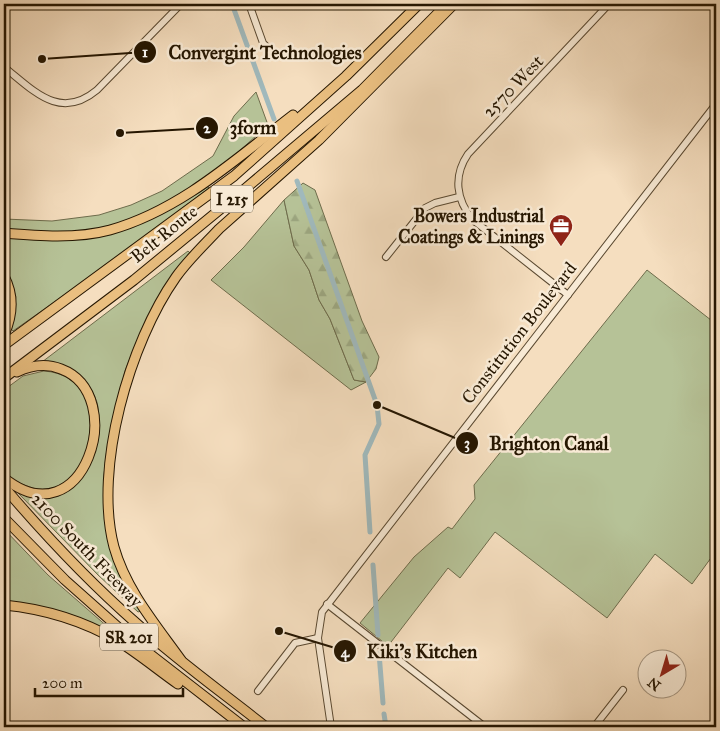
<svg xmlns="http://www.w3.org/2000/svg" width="720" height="731" font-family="'IM FELL Great Primer',serif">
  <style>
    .green { fill: #b6c297; stroke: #6e6c4c }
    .forest { fill: url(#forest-firs); stroke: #6e6c4c }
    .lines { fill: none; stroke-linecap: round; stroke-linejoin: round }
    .canal { stroke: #a0b9bc; stroke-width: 5 }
    .minor-casing { stroke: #594830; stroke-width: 8 }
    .highway-casing { stroke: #251601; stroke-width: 11 }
    .minor { stroke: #f8ead5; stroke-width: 6 }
    .highway { stroke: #eabf80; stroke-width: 9 }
    .labels { text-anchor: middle; stroke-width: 5; stroke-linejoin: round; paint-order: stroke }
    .shield { fill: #f8ead5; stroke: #645641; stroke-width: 1 }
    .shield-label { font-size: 16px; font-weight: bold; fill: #251601 }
    .street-label { font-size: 18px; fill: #251601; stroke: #f8ead5 }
    .poi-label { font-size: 18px; font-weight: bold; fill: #251601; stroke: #f8ead5; text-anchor: end }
    .leader { fill: none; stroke: #251601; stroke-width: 2 }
    .callout-dot { fill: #251601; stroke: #f8ead5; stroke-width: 2 }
    .mark-label { font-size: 15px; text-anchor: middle; font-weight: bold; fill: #fff }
    .callout-label { font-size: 19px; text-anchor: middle; font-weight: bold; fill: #251601; stroke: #f8ead5; stroke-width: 5; stroke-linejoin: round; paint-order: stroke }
  </style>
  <defs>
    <pattern id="forest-firs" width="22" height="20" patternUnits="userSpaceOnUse" patternTransform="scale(1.25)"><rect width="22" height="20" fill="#b6c297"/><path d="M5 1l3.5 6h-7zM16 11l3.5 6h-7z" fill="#9ca680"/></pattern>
  </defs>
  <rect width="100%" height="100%" fill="#f5debf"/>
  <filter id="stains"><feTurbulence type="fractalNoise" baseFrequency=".004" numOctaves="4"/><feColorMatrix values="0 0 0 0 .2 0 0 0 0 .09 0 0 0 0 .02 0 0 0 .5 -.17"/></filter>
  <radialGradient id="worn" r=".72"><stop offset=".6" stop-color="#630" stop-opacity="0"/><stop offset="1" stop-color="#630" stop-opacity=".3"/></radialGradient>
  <g class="green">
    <path d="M256 92 268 125 215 173 196 187 128 222 78 233 4 232V219L52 221 99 215 131 205 162 191 213 156 234 116Z"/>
    <path d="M207 186 209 188 113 261 13 331 10 328 14 317 16 297 10 278 4 269V238L47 240 95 236Z"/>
    <path d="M284 200 294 246 309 270 319 300 330 319 354 380 366 382 351 390 211 280 244 247Z"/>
    <path d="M188 251 190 253 158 299 136 343 125 371 107 448 104 475 106 521 141 611 138 612 98 575 18 493C37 500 55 500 72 487 81 479 84 468 88 457 96 435 108 405 86 385 75 375 56 369 42 362Z"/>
    <path d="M647 270 716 324V551L692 584 655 554 607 618 495 532 460 578 448 568 388 646 360 623 414 557 448 527 452 529 475 499 474 485Z"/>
    <path d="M44 371C125 377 91 512 27 486 19 483 10 480 4 474V390L23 376Z"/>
    <path d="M4 529 48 575 124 641 102 629 4 605Z"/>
  </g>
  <path class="forest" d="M303 183 315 190 362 321 379 357 376 369 366 382 354 380 330 319 319 300 309 270 294 246 284 200Z"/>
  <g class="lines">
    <g class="canal">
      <path d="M232 4 274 119"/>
      <path d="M297 181 377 405 379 424 365 455 370 532"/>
      <path d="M373 565 378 635"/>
      <path d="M379 653 383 703"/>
      <path d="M384 714 386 727"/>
    </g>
    <g class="minor-casing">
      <g id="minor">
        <path d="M249 4 263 43 277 57"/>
        <path d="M4 67C34 91 60 121 97 90L181 4"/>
        <path d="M386 257 425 208 435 203 459 197"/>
        <path d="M568 295 473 220C456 200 453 176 468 154L609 4"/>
        <path d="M327 604 485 727"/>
        <path d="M258 691 295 643 318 638"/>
        <path d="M331 727 318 638 322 612 716 104"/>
        <path d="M594 727 623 690"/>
      </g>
    </g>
    <g class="highway-casing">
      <g id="highway">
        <path d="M4 233C38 236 77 239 110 230 181 210 237 158 293 115"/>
        <path d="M4 276C14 295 13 315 4 335"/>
        <path d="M4 345 234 176 346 76 419 4"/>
        <path d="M4 378 134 280 246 188 362 90 447 4"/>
        <path d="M4 478C84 542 130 395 61 369 46 363 32 365 17 372"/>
        <path d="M4 487C45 535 88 581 136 623 177 660 223 693 266 727"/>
        <path d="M4 518 65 580 137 644 244 727"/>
        <path d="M4 605C45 609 82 620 118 641 139 654 158 670 178 684"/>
        <path d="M181 660C156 625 126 590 114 547 93 468 130 342 176 277 188 260 205 244 219 229L319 140 454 4"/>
      </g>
    </g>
    <use href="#minor" class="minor"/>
    <use href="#highway" class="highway"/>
  </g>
  <defs>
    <g id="office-pin" transform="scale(1.25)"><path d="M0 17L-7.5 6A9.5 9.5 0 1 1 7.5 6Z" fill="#8f2418" stroke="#f8ead5"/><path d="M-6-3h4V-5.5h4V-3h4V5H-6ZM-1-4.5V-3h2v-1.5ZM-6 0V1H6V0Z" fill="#fff"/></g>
  </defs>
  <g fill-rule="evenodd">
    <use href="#office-pin" x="561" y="226"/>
  </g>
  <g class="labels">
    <g class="shield">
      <rect x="211" y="185.5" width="42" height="27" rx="4"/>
      <rect x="100" y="623.5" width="58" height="27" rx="4"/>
    </g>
    <g class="shield-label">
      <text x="232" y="205">I 215</text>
      <text x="129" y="643">SR 201</text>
    </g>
    <g class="street-label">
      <text transform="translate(513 86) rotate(-46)" y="6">2570 West</text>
      <text transform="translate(164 234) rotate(-39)" y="6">Belt Route</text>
      <text transform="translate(519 333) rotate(-52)" y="6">Constitution Boulevard</text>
      <text transform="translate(87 550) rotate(46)" y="6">2100 South Freeway</text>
    </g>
    <g class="poi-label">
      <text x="544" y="222">Bowers Industrial<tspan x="544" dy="21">Coatings &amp; Linings</tspan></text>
    </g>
  </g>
  <path class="leader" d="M42 59L145 52M120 133L207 128M377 405L467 443M279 631L345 651"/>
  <g class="callout-dot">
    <circle cx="42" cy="59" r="5"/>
    <circle cx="120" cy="133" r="5"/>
    <circle cx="377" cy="405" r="5"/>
    <circle cx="279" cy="631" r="5"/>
    <circle cx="145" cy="52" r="12"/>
    <circle cx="207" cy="128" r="12"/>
    <circle cx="467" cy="443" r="12"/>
    <circle cx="345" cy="651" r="12"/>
  </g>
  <g class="mark-label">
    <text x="145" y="57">1</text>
    <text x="207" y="133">2</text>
    <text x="467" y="448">3</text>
    <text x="345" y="657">4</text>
  </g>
  <g class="callout-label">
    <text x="265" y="59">Convergint Technologies</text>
    <text x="253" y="134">3form</text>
    <text x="549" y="450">Brighton Canal</text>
    <text x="422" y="658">Kiki's Kitchen</text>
  </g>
  <rect width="720" height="731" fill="none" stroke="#f5debf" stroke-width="20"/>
  <rect x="5" y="5" width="710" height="721" fill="none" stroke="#251601" stroke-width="2.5"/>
  <rect x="10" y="10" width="700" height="711" fill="none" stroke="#251601"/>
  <g transform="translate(662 674) rotate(218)"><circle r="24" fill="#f8ead5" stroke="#a49580"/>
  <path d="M0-4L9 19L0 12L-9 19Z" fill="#8f2418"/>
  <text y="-8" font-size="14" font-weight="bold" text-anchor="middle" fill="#251601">N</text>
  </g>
  <path d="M35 688v8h148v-8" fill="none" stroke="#251601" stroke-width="2.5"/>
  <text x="42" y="688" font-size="15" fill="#251601" stroke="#f8ead5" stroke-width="4" paint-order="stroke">200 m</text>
  <rect width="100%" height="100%" filter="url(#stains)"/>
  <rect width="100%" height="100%" fill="url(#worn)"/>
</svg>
